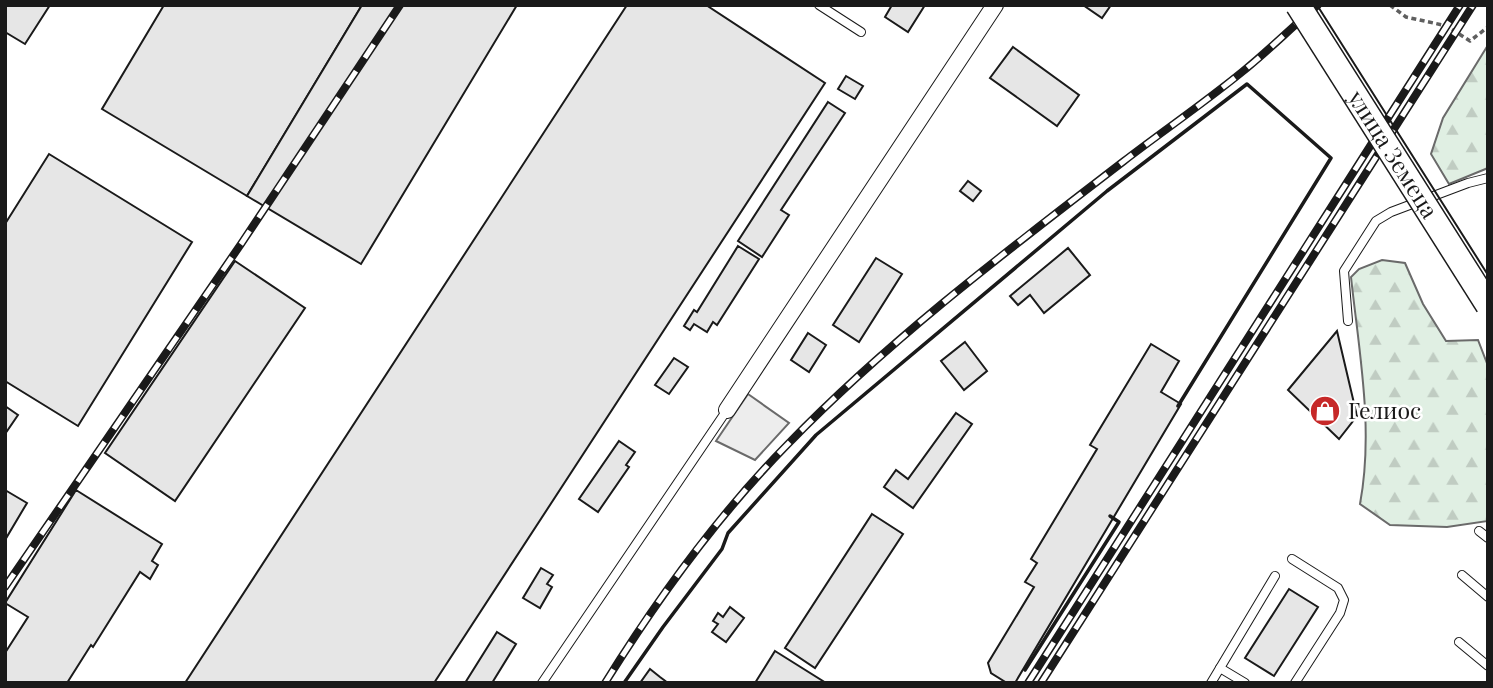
<svg xmlns="http://www.w3.org/2000/svg" width="1493" height="688" font-family="'Playfair Display',serif">
  <style>
    .forest { fill: url(#forest-firs); stroke: #6a6a6a; stroke-width: 2 }
    .parking { fill: #ededed; stroke: #6a6a6a; stroke-width: 2 }
    .building { fill: #e6e6e6; stroke: #1a1a1a; stroke-width: 2 }
    .lines { fill: none; stroke-linecap: round; stroke-linejoin: round }
    .service-casing { stroke: #1a1a1a; stroke-width: 10 }
    .minor-casing { stroke: #1a1a1a; stroke-width: 18 }
    .path { stroke: #5f5f5f; stroke-width: 3.5; stroke-dasharray: 5 3.5; stroke-linecap: butt }
    .service { stroke: #fff; stroke-width: 8 }
    .minor { stroke: #fff; stroke-width: 16 }
    .tram { stroke: #1a1a1a; stroke-width: 2 }
    .rail-casing { stroke: #1a1a1a; stroke-width: 8 }
    .rail { stroke: #fff; stroke-width: 5; stroke-dasharray: 16; stroke-linecap: butt }
    .primary-bridge-casing { stroke: #1a1a1a; stroke-width: 27; stroke-linecap: butt }
    .primary-bridge { stroke: #fff; stroke-width: 24 }
    .wall { stroke: #1a1a1a; stroke-width: 3.5 }
    .labels { text-anchor: middle; stroke-width: 5; stroke-linejoin: round; paint-order: stroke }
    .street-label { font-size: 23px; fill: #1a1a1a; stroke: #fff }
    .poi-label { font-size: 23px; fill: #1a1a1a; stroke: #fff; text-anchor: start }
  </style>
  <defs>
    <pattern id="forest-firs" width="22" height="20" patternUnits="userSpaceOnUse" patternTransform="scale(1.75)"><rect width="22" height="20" fill="#e0efe3"/><path d="M5 1l3.5 6h-7zM16 11l3.5 6h-7z" fill="#c0ccc2"/></pattern>
  </defs>
  <rect width="100%" height="100%" fill="#fff"/>
  <g class="forest">
    <path d="M1488 45V168L1449 184 1431 154 1443 118Z"/>
    <path d="M1382 260 1405 263 1423 304 1446 341 1478 340 1488 366V521L1447 527 1390 525 1360 504C1374 429 1359 352 1351 277L1359 269Z"/>
  </g>
  <path class="parking" d="M748 394 789 423 755 460 716 441Z"/>
  <g class="building">
    <path d="M5 5H50L25 44 5 32Z"/>
    <path d="M164 5H362L247 196 102 109Z"/>
    <path d="M362 5H517L361 264 247 196Z"/>
    <path d="M627 5H706L825 83 434 683H185Z"/>
    <path d="M892 5H925L908 32 885 17Z"/>
    <path d="M1083 5H1111L1102 18Z"/>
    <path d="M1013 47 1079 95 1057 126 990 78Z"/>
    <path d="M846 76 863 86 855 99 838 89Z"/>
    <path d="M828 102 845 113 781 210 789 215 762 257 738 241Z"/>
    <path d="M49 154 192 242 78 426 5 381V224Z"/>
    <path d="M968 181 981 191 973 201 960 191Z"/>
    <path d="M738 246 759 259 717 325 713 322 707 332 694 324 690 330 684 326 694 310 697 312Z"/>
    <path d="M1068 248 1090 275 1044 313 1030 295 1018 305 1010 296Z"/>
    <path d="M876 258 902 274 859 342 833 325Z"/>
    <path d="M235 261 305 308 175 501 105 453Z"/>
    <path d="M1337 331 1357 416 1339 439 1288 390Z"/>
    <path d="M808 333 826 345 809 372 791 360Z"/>
    <path d="M965 342 987 371 964 390 941 361Z"/>
    <path d="M1151 344 1179 361 1161 392 1181 404 1015 683H1007L991 673 988 663 1034 587 1025 582 1037 563 1031 559 1097 449 1090 445Z"/>
    <path d="M674 358 688 367 669 394 655 385Z"/>
    <path d="M5 406 18 415 5 434Z"/>
    <path d="M956 413 972 424 913 508 884 487 896 470 908 479Z"/>
    <path d="M619 441 635 452 626 465 629 467 598 512 579 499Z"/>
    <path d="M5 490 27 503 5 540Z"/>
    <path d="M76 490 162 544 152 561 158 565 150 579 140 572 93 647 91 645 67 683H5V653L28 617 5 603Z"/>
    <path d="M872 514 903 534 815 668 785 648Z"/>
    <path d="M541 568 553 575 547 584 552 587 540 608 523 598Z"/>
    <path d="M1289 589 1318 607 1274 676 1245 658Z"/>
    <path d="M730 607 744 618 726 642 712 632 718 624 713 621 718 613 723 617Z"/>
    <path d="M497 632 516 644 492 683H465Z"/>
    <path d="M775 651 826 683H755Z"/>
    <path d="M650 669 660 677 668 683H640Z"/>
  </g>
  <g class="lines">
    <g class="service-casing">
      <g id="service">
        <path d="M819 5 861 32"/>
        <path d="M1348 321 1344 271 1376 221 1391 212 1468 183 1488 178"/>
        <path d="M1479 531 1488 538"/>
        <path d="M1292 559 1338 588 1344 600 1340 613 1295 683"/>
        <path d="M1462 575 1488 597"/>
        <path d="M1459 642 1488 666"/>
        <path d="M1220 668 1275 576"/>
        <path d="M542 683 727 410"/>
        <path d="M1211 683 1220 668 1245 683"/>
      </g>
    </g>
    <g class="minor-casing">
      <path id="minor" d="M727 410 995 5"/>
    </g>
    <path class="path" d="M1390 5 1406 17 1447 26 1470 41 1488 27"/>
    <use href="#service" class="service"/>
    <use href="#minor" class="minor"/>
    <path class="tram" d="M1317 5 1488 275"/>
    <g class="rail-casing">
      <g id="rail">
        <path d="M5 587 241 244 400 5"/>
        <path d="M605 683C658 598 718 515 788 444 890 339 1008 250 1124 161 1163 131 1204 103 1242 72 1268 51 1292 27 1318 5"/>
        <path d="M1028 683 1460 5"/>
        <path d="M1041 683 1473 5"/>
      </g>
    </g>
    <use href="#rail" class="rail"/>
    <g class="primary-bridge-casing">
      <g id="primary-bridge">
        <path id="s1" d="M1298 5 1488 305"/>
      </g>
    </g>
    <use href="#primary-bridge" class="primary-bridge"/>
    <g class="wall">
      <path d="M1025 670 1119 522 1110 516"/>
      <path d="M624 683 663 627 722 549 728 533 816 435 1107 191 1247 84 1331 158 1178 406"/>
    </g>
  </g>
  <defs>
    <g id="shop-disc" transform="scale(1.575)"><circle r="9.5" fill="#c62828" stroke="#fff"/><path d="M-5-2.5h2.3a2.7 3.5 0 0 1 5.4 0H5L5.5 6h-11ZM-1.5-2.5h3a1.5 2.3 0 0 0-3 0Z" fill="#fff"/></g>
  </defs>
  <g fill-rule="evenodd">
    <use href="#shop-disc" x="1325" y="411"/>
  </g>
  <g class="labels">
    <g class="street-label">
      <text dy="8" stroke="none"><textPath href="#s1" startOffset="177">улица Земеца</textPath></text>
    </g>
    <g class="poi-label">
      <text x="1348" y="419">Гелиос</text>
    </g>
  </g>
  <rect width="1493" height="688" fill="none" stroke="#1a1a1a" stroke-width="14"/>
</svg>
